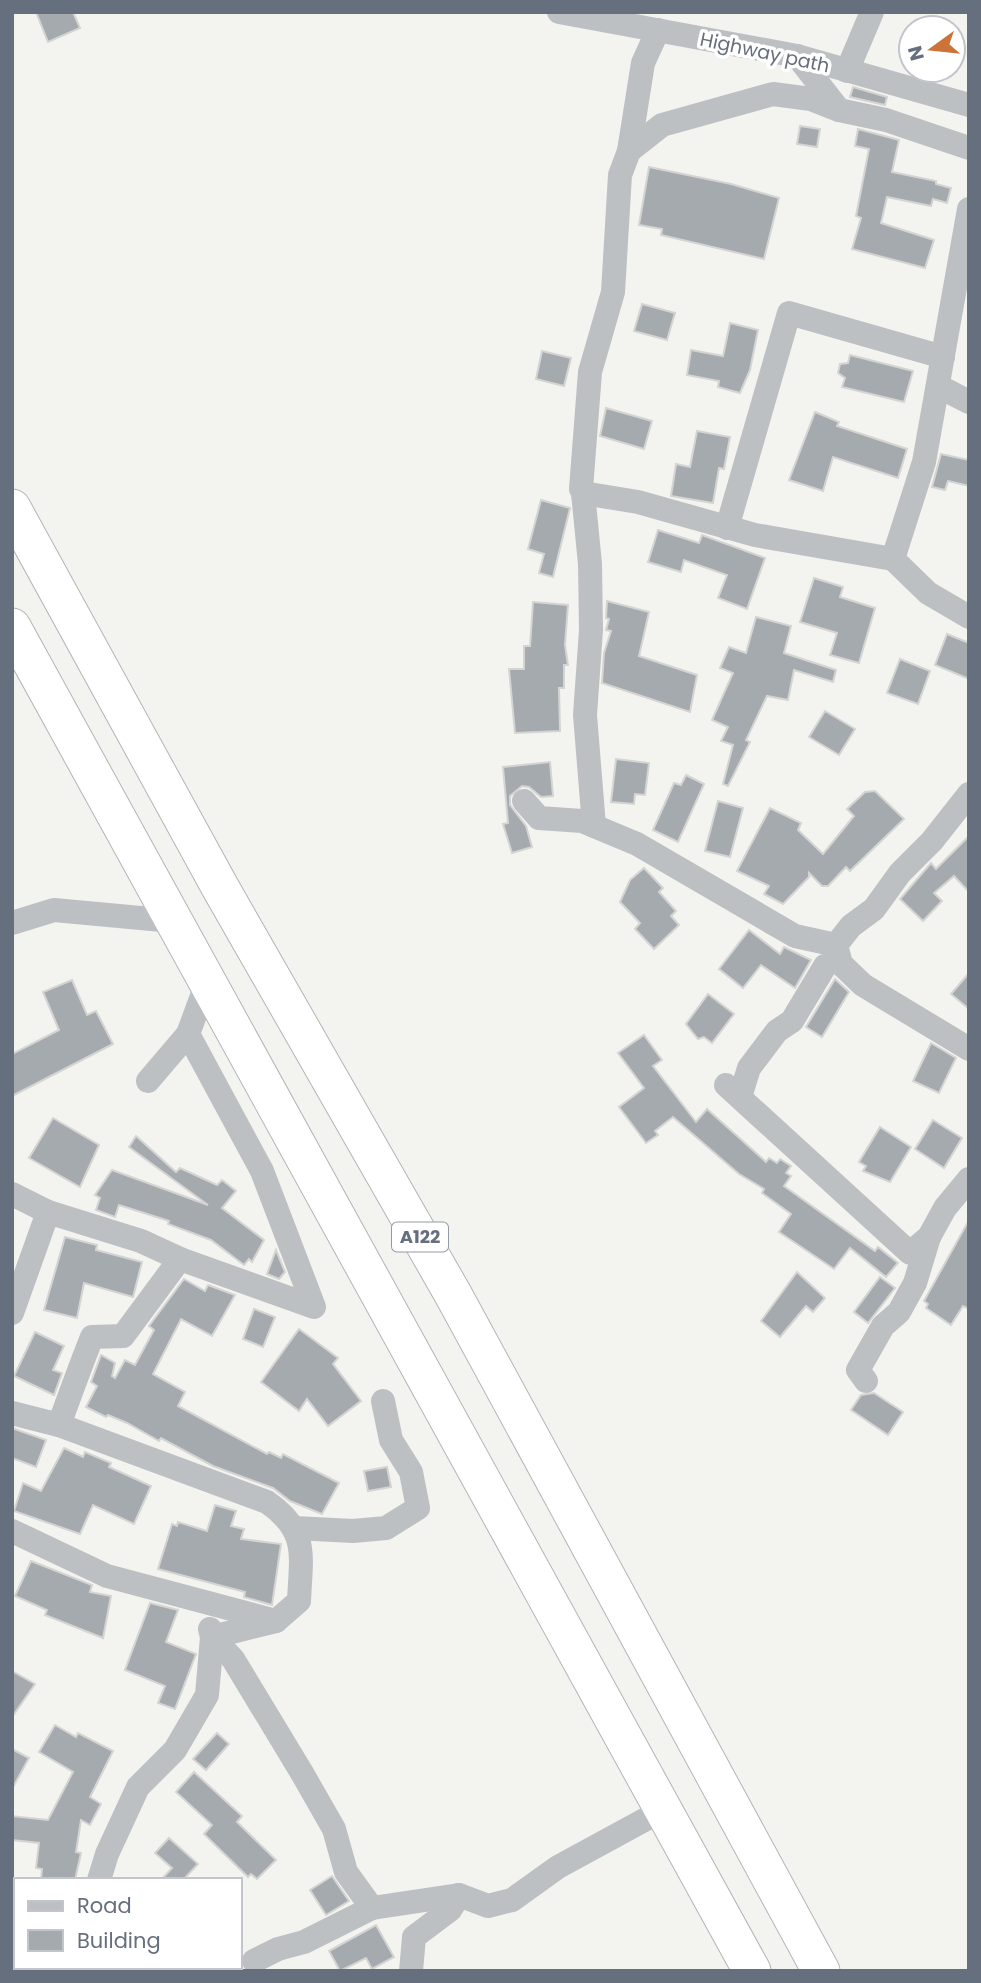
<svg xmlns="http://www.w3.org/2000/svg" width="981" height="1983" font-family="Poppins,sans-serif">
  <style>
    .building { fill: #a5aaaf; stroke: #d4d4d3; stroke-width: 2 }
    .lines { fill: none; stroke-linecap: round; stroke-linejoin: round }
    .highway-casing { stroke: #b2b4b8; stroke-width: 39 }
    .minor { stroke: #bdc0c3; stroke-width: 24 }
    .highway { stroke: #fff; stroke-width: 37 }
    .labels { text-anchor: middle; stroke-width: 7; stroke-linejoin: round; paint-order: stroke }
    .shield { fill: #fff; stroke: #949aa4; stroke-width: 2 }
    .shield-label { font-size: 18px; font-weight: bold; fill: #666f7d }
    .street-label { font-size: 19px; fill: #666f7d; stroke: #fff }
  </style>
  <rect width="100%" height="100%" fill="#f3f3f0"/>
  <g class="building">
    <path d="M36 12H73L80 28 48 42Z"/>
    <path d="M853 87 887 97 885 105 850 97Z"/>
    <path d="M800 126 820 129 817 147 797 144Z"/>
    <path d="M858 129 899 140 892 172 936 181V184L951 188 947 203 933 199 931 206 887 197 881 223 934 240 925 268 852 249 861 218 856 216 869 149 855 146Z"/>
    <path d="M649 167 731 184 779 198 764 259 661 235 662 229 639 225Z"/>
    <path d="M642 304 675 313 667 340 634 331Z"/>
    <path d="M730 323 758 330 750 370 740 393 718 387 719 381 687 375 691 350 723 356Z"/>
    <path d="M542 351 571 358 564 386 536 379Z"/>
    <path d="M850 355 913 371 904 402 842 387 845 378 838 373 840 364 848 363Z"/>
    <path d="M606 408 652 421 644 449 600 436Z"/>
    <path d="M815 412 839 422 837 426 907 449 898 478 833 457 823 491 789 480Z"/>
    <path d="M697 431 730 437 724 469 719 468 713 503 671 496 676 464 690 467Z"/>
    <path d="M941 454 969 460V486L948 481 945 490 932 487Z"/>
    <path d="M541 500 570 508 553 577 539 573 544 554 528 549Z"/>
    <path d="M658 530 699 543 702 535 765 558 747 609 718 598 727 575 684 560 681 572 648 562Z"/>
    <path d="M814 578 843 587 840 597 875 608 859 663 830 655 837 633 800 622Z"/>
    <path d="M607 601 649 612 639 656 697 675 690 712 602 683 604 653 611 631 606 630 609 619 606 618Z"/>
    <path d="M533 602 568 605 565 645 568 665H564V688H559L560 731 515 733 509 669H524V646H530Z"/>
    <path d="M756 617 791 626 784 653 836 670 833 682 794 670 788 700 767 696 746 740 750 742 728 786 723 784 733 745 721 741 728 727 712 720 733 673 720 668 729 647 746 653Z"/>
    <path d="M947 634 969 643V679L935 665Z"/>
    <path d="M900 659 930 671 918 704 887 693Z"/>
    <path d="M825 711 855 729 839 755 809 737Z"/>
    <path d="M616 759 649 763 645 795 635 794 634 804 611 802Z"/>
    <path d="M550 762 553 796 541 797 529 787 522 786 510 796V805L526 826 532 847 512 853 503 824 508 823 503 767Z"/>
    <path d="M686 775 704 784 678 842 653 830 674 783 681 785Z"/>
    <path d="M875 791 904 819 850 871 846 867 828 886H822L809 873V877L783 904 764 894 769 886 737 871 770 808 801 823 798 830 823 854 854 816 847 809 865 792Z"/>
    <path d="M718 801 743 808 730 857 705 851Z"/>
    <path d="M969 836V892L954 876 934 893 942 901 923 921 900 899 931 863 936 869Z"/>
    <path d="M644 868 663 888 659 892 676 911 671 916 679 925 654 949 635 929 640 923 620 902 630 880Z"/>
    <path d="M749 930 780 954 784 947 811 960 795 988 761 965 743 988 719 969Z"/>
    <path d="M969 973V1009L951 994Z"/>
    <path d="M835 979 849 992 822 1037 806 1027Z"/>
    <path d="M72 980 87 1015 96 1011 113 1044 12 1096V1054L59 1030 43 992Z"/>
    <path d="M708 994 734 1014 712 1043 704 1037 698 1039 686 1024Z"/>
    <path d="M644 1035 662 1060 653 1066 696 1122 707 1109 766 1162 769 1158 777 1163 780 1159 791 1166 786 1173 791 1176 784 1186 875 1251 878 1247 898 1263 886 1277 850 1248 834 1269 779 1232 791 1214 762 1193 764 1189 739 1174 673 1117 655 1131 658 1135 646 1143 619 1107 644 1088 618 1053Z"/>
    <path d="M931 1043 956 1058 939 1093 913 1081Z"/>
    <path d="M53 1118 99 1145 80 1187 29 1158Z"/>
    <path d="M933 1120 962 1138 944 1168 915 1149Z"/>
    <path d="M880 1127 911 1147 890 1182 863 1171 866 1166 859 1162Z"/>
    <path d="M136 1136 176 1172 180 1168 217 1185 222 1180 236 1191 222 1208 264 1240 252 1262 249 1259 244 1265 211 1240 168 1224 169 1221 119 1205 115 1217 96 1210 100 1198 95 1195 112 1170 208 1205 129 1147Z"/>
    <path d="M969 1220V1309L963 1306 951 1325 926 1308 928 1304 924 1301Z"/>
    <path d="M65 1237 97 1245 96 1250 142 1262 133 1297 84 1283 77 1318 44 1310Z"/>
    <path d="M276 1250 285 1272 279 1279 267 1274Z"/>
    <path d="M797 1272 825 1298 813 1312 806 1306 780 1337 761 1321Z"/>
    <path d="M880 1277 895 1288 868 1323 854 1312Z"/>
    <path d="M184 1279 205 1291 208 1285 235 1295 212 1336 181 1319 153 1374 185 1392 178 1406 267 1454 269 1452 281 1458 283 1454 339 1483 322 1514 290 1501 273 1488 213 1466 161 1438 159 1441 127 1423 108 1415 106 1417 86 1407 97 1386 91 1382 101 1355 115 1363 112 1376 115 1378 125 1360 135 1365 154 1330 149 1326Z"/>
    <path d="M254 1309 275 1317 263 1347 243 1339Z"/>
    <path d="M299 1329 338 1358 333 1364 361 1401 328 1426 307 1399 299 1411 261 1382Z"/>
    <path d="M35 1332 64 1346 53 1370 62 1373 54 1395 14 1376Z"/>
    <path d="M874 1393 903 1412 888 1435 851 1410 861 1395Z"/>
    <path d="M12 1428 46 1440 36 1467 12 1458Z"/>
    <path d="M64 1448 83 1457 85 1452 111 1463 109 1467 151 1486 134 1524 93 1505 80 1534 14 1511 23 1483 41 1491Z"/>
    <path d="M387 1467 391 1487 368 1491 364 1471Z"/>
    <path d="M215 1505 236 1511 231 1526 244 1529 241 1539 281 1544 272 1605 244 1597 245 1592 158 1569 172 1524 177 1526 178 1522 207 1531Z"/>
    <path d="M31 1561 92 1585 90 1592 111 1596 103 1638 45 1615 47 1610 15 1596Z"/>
    <path d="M150 1603 178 1610 166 1642 196 1654 175 1709 158 1703 165 1686 125 1670Z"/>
    <path d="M12 1671 35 1684 12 1717Z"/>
    <path d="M55 1725 76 1737 78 1733 113 1751 90 1797 101 1804 90 1825 81 1820 76 1852 81 1853 75 1880H41L42 1869 36 1868 39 1843 12 1840V1816L48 1820 73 1772 39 1752Z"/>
    <path d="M217 1733 229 1744 206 1770 193 1759Z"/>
    <path d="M12 1749 29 1758 12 1789Z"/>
    <path d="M194 1772 242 1816 237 1822 276 1860 257 1879 251 1874 248 1877 204 1834 212 1825 176 1792Z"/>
    <path d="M169 1838 198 1864 183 1880H161L172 1868 155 1853Z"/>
    <path d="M332 1876 349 1901 326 1915 310 1890Z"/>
    <path d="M376 1925 394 1957 372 1969 366 1958 340 1971 329 1951Z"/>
  </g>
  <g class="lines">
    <g class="highway-casing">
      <g id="highway">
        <path d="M12 508 220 887 454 1296 821 1971"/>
        <path d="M12 627 752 1971"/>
      </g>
    </g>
    <g class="minor">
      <path d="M559 12 797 56 969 105"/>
      <path d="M658 30 643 63 629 151 620 175 613 292 590 372 581 489 583 493 638 502 755 535 893 559"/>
      <path d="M797 56 839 110 886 120 969 148"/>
      <path d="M847 71 872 12"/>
      <path d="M629 151 662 125 773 94 811 99 839 110"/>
      <path d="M969 209 924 462 893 559 928 593 969 617"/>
      <path d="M938 386 969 402"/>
      <path d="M583 493 590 564 591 630 585 715 594 826"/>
      <path d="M727 528 789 313 943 357"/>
      <path d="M969 794 932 841 900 873 874 909 851 926 836 945 841 964 863 985 969 1049"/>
      <path d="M524 801 539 818 582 821 637 844 795 936 836 945"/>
      <path d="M12 923 54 910 173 921"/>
      <path d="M148 1081 188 1034"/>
      <path d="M726 1085 910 1253 929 1237 945 1208 969 1179"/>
      <path d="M740 1097 749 1068 777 1031 792 1021 825 966"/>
      <path d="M12 1194 48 1212"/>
      <path d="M180 1259 314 1307 262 1171 188 1034 202 996 215 992"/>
      <path d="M12 1313 48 1212 141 1241 180 1259 123 1336 92 1337C80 1367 70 1395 59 1425"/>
      <path d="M866 1381 858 1370 883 1326 899 1312 915 1283 929 1237"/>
      <path d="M12 1413 59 1425 267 1502C309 1531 301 1555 299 1601L276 1621"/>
      <path d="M295 1528 353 1531 386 1528 418 1508 411 1472 391 1440 383 1401"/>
      <path d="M12 1531 107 1576 276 1621 212 1637 207 1695 175 1750 138 1787 107 1854 99 1880"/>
      <path d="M210 1629 212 1637 233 1659 302 1773 334 1829 346 1872 372 1908"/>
      <path d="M254 1961 278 1949 304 1942 372 1908 459 1895 488 1906 512 1900 558 1867 648 1818"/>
      <path d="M411 1971 414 1937 450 1910 459 1895"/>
    </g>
    <use href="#highway" class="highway"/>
  </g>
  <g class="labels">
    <rect class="shield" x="392" y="1222.5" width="56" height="29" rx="5"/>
    <g class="shield-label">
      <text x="420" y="1243">A122</text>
    </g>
    <g class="street-label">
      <text transform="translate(765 52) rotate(12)" y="7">Highway path</text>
    </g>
  </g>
  <rect width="981" height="1983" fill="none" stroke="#666f7d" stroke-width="28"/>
  <rect x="14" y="1878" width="228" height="91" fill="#ffffff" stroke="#c2c5cb" stroke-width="2"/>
  <rect x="28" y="1901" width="35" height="10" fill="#bdc0c3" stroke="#c2c5cb" stroke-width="2"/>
  <text x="77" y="1913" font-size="21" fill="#666f7d">Road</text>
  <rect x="28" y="1930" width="35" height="21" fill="#a5aaaf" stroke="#c2c5cb" stroke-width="2"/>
  <text x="77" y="1948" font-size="21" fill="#666f7d">Building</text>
  <g transform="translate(932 49) rotate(255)"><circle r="33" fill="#ffffff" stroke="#c2c5cb" stroke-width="2"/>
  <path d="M0-5L12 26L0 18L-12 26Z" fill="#cb7338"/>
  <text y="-10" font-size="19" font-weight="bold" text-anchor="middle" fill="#666f7d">N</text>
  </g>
</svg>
